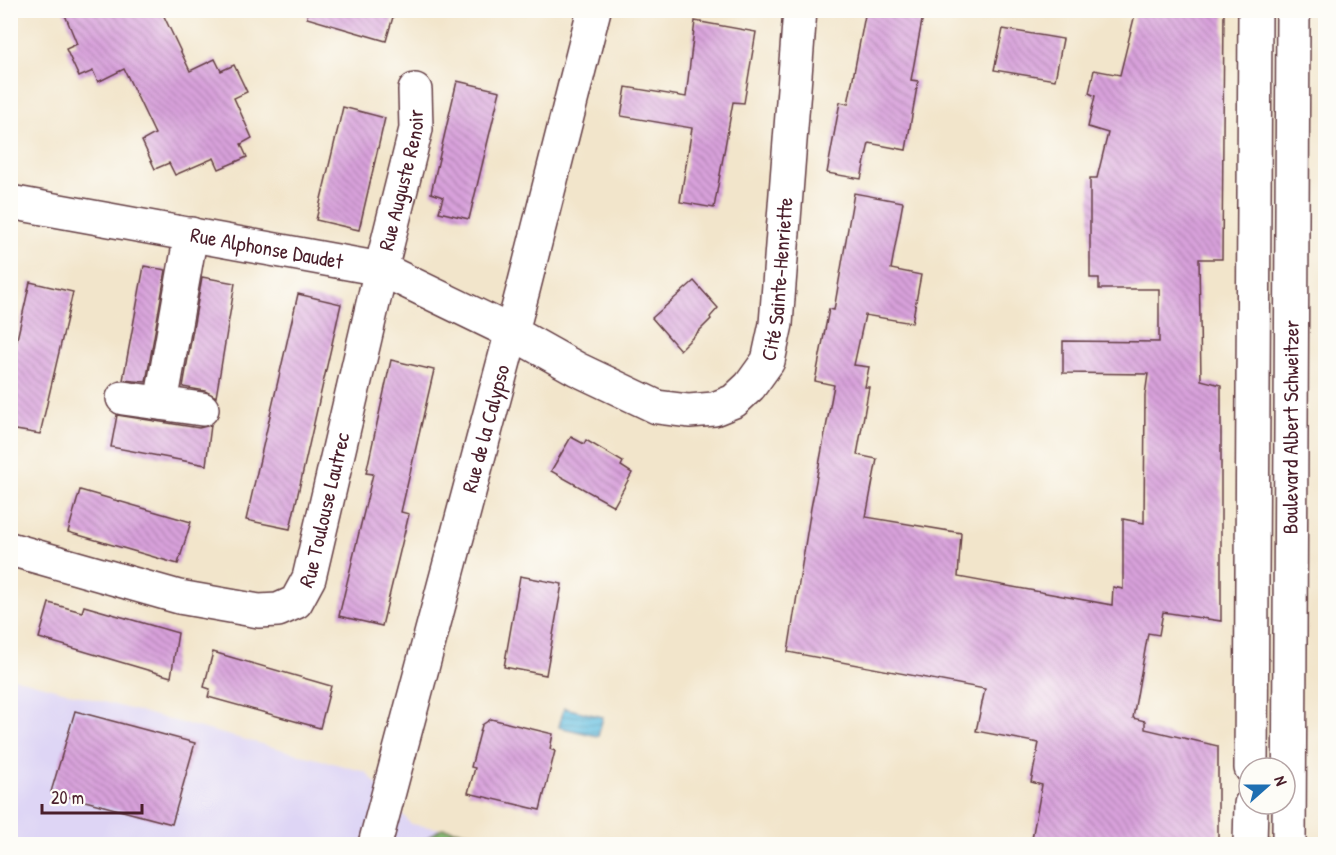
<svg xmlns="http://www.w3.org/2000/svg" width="1336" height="855" font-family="'Patrick Hand',sans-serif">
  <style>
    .built { fill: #ded5f5 }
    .forest { fill: url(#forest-firs); stroke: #676b4e; stroke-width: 1.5 }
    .water { fill: url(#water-rules); stroke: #566f86; stroke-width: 1.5 }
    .building { fill: url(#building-back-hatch) }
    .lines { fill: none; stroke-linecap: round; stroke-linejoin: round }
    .minor-casing { stroke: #633d43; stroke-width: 36 }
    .major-casing { stroke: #633d43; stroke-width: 36 }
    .minor { stroke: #fff; stroke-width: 33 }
    .major { stroke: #fff; stroke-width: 33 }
    .labels { text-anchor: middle; stroke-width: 6; stroke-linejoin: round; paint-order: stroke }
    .street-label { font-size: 21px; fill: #4a1f2b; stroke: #fdfcf7 }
  </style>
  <defs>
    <pattern id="forest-firs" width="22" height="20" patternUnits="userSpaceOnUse" patternTransform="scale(1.5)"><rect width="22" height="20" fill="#84b772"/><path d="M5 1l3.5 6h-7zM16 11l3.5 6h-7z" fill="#6e945e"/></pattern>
    <pattern id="water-rules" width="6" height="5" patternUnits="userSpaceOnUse" patternTransform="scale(1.5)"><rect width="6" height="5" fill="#63bfe1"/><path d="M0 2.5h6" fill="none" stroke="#549bb7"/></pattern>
    <pattern id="building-back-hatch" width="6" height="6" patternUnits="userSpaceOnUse" patternTransform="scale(1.5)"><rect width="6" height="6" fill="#d8a1db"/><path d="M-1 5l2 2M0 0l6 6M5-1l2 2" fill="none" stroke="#b183b2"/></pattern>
  </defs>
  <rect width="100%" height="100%" fill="#fdfcf7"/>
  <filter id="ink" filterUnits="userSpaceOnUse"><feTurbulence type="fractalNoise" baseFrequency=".0167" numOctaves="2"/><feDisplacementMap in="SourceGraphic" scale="12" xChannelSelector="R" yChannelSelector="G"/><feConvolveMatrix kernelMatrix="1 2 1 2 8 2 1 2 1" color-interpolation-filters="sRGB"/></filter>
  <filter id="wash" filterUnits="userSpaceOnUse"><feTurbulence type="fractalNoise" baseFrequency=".008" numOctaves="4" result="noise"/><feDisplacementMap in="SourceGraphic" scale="24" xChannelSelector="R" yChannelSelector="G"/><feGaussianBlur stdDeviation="1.35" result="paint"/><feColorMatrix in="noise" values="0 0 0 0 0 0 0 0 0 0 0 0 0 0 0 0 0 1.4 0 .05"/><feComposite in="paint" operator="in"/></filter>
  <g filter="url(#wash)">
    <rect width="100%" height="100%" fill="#f2e5cb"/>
    <path class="built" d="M10 677 366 772 411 824 536 844H11Z"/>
    <path class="forest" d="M442 828 543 844H418Z"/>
    <path class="water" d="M564 708 603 717 598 736 559 727Z"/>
    <g id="blocks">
      <g class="building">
        <path d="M63 10H161L190 71 215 59 221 71 234 65 247 92 234 98 252 138 241 144 247 157 219 169 214 158 175 175 169 163 155 169 142 141 155 134 124 69 98 82 93 71 79 77 66 49 77 44Z"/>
        <path d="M308 10H395L386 41 307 18Z"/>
        <path d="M866 10H924L911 80 918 81 906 150 869 143 861 179 827 173 840 102 848 104Z"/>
        <path d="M1136 10H1224L1222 259H1199L1201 380 1221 385V621L1163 612 1159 635 1148 633 1133 718 1145 721V729L1218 746V844H1031L1042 785 1031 782 1039 743 976 731 985 689 788 652 811 508 834 385 815 381 829 309 834 310 854 193 903 202 891 269 921 275 912 323 865 315 854 365 869 367 865 387H869L857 455 877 459 866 517 961 533 958 577 1112 605 1113 587 1123 589V519L1144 523 1145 395 1148 374 1063 373V341L1159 342V289H1099V278H1090V178H1097L1108 133 1088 127 1095 96 1089 93 1094 70 1120 75Z"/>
        <path d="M695 21 756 32 744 103 733 102 714 208 680 202 692 128 621 116 626 87 686 97Z"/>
        <path d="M1003 29 1063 39 1055 80 994 70Z"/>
        <path d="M457 81 500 91 469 219 439 212 443 197 431 193Z"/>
        <path d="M343 107 385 118 359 230 316 220Z"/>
        <path d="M144 266 166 270 146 382 123 380Z"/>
        <path d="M202 277 235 283 216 397 205 391 183 387Z"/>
        <path d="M694 281 718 308 710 317 711 319 680 350 652 318Z"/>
        <path d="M30 282 73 292 40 434 10 429V370Z"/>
        <path d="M298 294 341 304 290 529 246 520Z"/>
        <path d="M391 360 434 370 401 512 409 514 382 626 339 616 373 474 366 473Z"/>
        <path d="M117 415 199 428 211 425 206 465 111 447Z"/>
        <path d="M571 437 584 444 586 440 623 462 621 466 632 473 614 506 551 471Z"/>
        <path d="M80 490 191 522 178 564 68 532Z"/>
        <path d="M520 576 562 584 546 675 504 667Z"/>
        <path d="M49 603 82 612 84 606 178 633 171 677 39 638Z"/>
        <path d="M213 652 331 686 320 728 208 697 210 689 204 687Z"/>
        <path d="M75 711 195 743 172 824 51 792Z"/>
        <path d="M491 719 553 734 550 749 555 751 540 810 468 793 475 768 471 767 482 725Z"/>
      </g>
    </g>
  </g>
  <g filter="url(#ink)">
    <use href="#blocks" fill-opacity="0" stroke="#633d43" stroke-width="1.5"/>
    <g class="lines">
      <g class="minor-casing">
        <g id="minor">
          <path id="s1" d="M10 202 381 269 511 332 577 369 657 407 689 411 714 409 734 401 750 386 768 361 776 324 800 10"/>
          <path d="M123 398 202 409"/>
          <path d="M161 403 191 234"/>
          <path id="s2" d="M10 549 179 597 259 611 278 610 296 602 309 578 381 269 416 129 415 90"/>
          <path id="s3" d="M375 844 523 290 594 10"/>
        </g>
      </g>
      <g class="major-casing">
        <g id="major">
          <path d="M1251 768 1255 10"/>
          <path d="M1250 844 1251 804"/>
          <path id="s4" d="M1289 844 1293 10"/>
        </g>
      </g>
      <use href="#minor" class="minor"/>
      <use href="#major" class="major"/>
    </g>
  </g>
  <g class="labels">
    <g class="street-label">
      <text dy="7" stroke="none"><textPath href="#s2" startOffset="732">Rue Auguste Renoir</textPath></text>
      <text dy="7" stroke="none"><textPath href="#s1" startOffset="261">Rue Alphonse Daudet</textPath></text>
      <text dy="7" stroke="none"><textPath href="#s1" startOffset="900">Cité Sainte-Henriette</textPath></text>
      <text dy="7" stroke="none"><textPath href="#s3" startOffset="430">Rue de la Calypso</textPath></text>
      <text dy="7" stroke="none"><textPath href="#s4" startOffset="417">Boulevard Albert Schweitzer</textPath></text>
      <text dy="7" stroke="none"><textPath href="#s2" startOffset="393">Rue Toulouse Lautrec</textPath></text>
    </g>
  </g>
  <rect width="1336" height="855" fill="none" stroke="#fdfcf7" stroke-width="36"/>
  <g transform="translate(1267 786) rotate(69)"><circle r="28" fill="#fdfcf7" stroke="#b5a4a5" stroke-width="1.5"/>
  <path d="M0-4.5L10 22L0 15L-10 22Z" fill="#1f6fb2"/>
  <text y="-9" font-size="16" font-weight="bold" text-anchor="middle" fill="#4a1f2b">N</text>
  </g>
  <path d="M42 804v9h100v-9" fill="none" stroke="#4a1f2b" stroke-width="3"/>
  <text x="51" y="804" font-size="18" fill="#4a1f2b" stroke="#fdfcf7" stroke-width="4.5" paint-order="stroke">20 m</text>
</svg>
